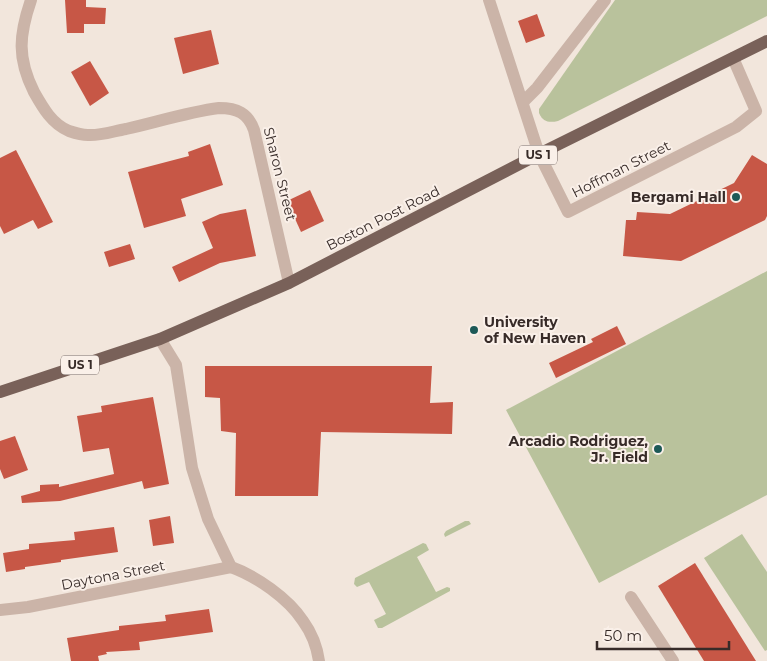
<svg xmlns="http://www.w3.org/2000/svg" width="767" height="661" font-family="Montserrat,sans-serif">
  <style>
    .green { fill: #b9c29c }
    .building { fill: #c75746 }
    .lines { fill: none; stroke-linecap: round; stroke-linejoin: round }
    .minor { stroke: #cbb4a8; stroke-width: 12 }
    .primary { stroke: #796159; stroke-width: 12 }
    .poi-dot { fill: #1d5957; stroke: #faf0e9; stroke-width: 2 }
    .labels { text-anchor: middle; stroke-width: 4; stroke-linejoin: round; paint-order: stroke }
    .shield { fill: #faf0e9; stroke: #726662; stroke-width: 1 }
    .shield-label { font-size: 12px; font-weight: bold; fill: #372b28 }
    .street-label { font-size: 14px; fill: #372b28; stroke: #faf0e9 }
    .poi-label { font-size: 14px; font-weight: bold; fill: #372b28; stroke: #faf0e9; text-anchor: end }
  </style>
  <rect width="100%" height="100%" fill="#f2e6dc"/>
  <g class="green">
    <path d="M615 0H767V16L558 121C549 123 543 122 539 113V109Z"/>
    <path d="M767 271V495L599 583 506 410Z"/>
    <path d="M465 521H469L471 524 445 537 444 534 446 531Z"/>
    <path d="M742 534 767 572V650L765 651 704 558Z"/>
    <path d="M423 543 426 544 429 550 417 557 436 592 447 587 450 588V591L382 628H378L374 620 386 614 369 582 357 587 354 584 355 578Z"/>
  </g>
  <g class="building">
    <path d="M65 0H86V7L106 8 105 24H84V33H67Z"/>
    <path d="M537 14 545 36 526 43 518 21Z"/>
    <path d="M211 30 219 64 183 74 174 38Z"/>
    <path d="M90 61 109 93 90 106 71 72Z"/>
    <path d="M210 144 223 185 181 199 186 216 144 228 128 172 189 156 188 152Z"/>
    <path d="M16 150 53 222 38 229 33 220 4 234 0 226V158Z"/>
    <path d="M752 155 767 164V216L765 220 681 261 623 256 626 220H636L637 212 670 214 734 183Z"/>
    <path d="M310 190 324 221 301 232 287 201Z"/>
    <path d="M246 209 256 256 220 263 179 282 172 267 213 248 202 222 220 214Z"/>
    <path d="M130 244 135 259 109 267 104 252Z"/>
    <path d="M617 326 626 344 556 378 549 363 593 342 591 339Z"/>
    <path d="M205 366H432L430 403 453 402 452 434 321 432 318 496H235L236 433 221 431 220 398 205 397Z"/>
    <path d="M153 397 169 484 144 489 142 481 60 501 22 503 21 496 40 491V485L59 484V487L114 474 109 448 83 452 77 416 102 412 101 406Z"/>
    <path d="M15 436 28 470 4 479 0 469V441Z"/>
    <path d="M170 516 174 543 153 546 149 520Z"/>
    <path d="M114 527 118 552 61 560V562L25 567V569L6 572 3 553 29 549V544L75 540 74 532Z"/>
    <path d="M695 563 756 661H704L658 586Z"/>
    <path d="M209 609 213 632 139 642 140 650 106 652 107 654 98 656 99 661H71L67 638 119 630V626L166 621 165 615Z"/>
  </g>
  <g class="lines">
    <g class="minor">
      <path d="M31 0C19 35 17 58 34 92 43 108 52 124 69 131 75 133 82 135 88 135 100 136 114 131 126 129 157 122 188 112 219 108 237 108 248 113 254 130L289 283"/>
      <path d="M489 0 539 154 568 212 736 127 756 111 733 58"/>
      <path d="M523 102 537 88 605 0"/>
      <path d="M160 339 176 365 192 468 208 519 231 567C256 576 288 598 303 621 311 632 317 647 319 661"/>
      <path d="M631 597 673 661"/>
      <path d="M0 610 28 607 231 567"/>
    </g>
    <path class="primary" d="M0 392 160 339 289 283 539 154 767 41"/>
  </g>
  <g class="poi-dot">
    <circle cx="736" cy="197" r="5"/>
    <circle cx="474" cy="330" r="5"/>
    <circle cx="658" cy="449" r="5"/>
  </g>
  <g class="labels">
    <g class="shield">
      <rect x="519" y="145.5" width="38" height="19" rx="4"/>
      <rect x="61" y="355.5" width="38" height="19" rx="4"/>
    </g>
    <g class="shield-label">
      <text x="538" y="159">US 1</text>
      <text x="80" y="369">US 1</text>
    </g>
    <g class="street-label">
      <text transform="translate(621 169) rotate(-27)" y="5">Hoffman Street</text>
      <text transform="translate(280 174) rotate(76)" y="5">Sharon Street</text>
      <text transform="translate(383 218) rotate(-27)" y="5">Boston Post Road</text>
      <text transform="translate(113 575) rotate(-11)" y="5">Daytona Street</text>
    </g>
    <g class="poi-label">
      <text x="726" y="202">Bergami Hall</text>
      <text x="484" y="327" text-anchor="start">University<tspan x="484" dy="16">of New Haven</tspan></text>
      <text x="648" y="446">Arcadio Rodriguez,<tspan x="648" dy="16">Jr. Field</tspan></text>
    </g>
  </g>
  <path d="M597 641v8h132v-8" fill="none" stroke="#372b28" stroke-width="2.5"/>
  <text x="604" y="641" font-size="15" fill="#372b28" stroke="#faf0e9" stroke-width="4" paint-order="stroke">50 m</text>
</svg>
